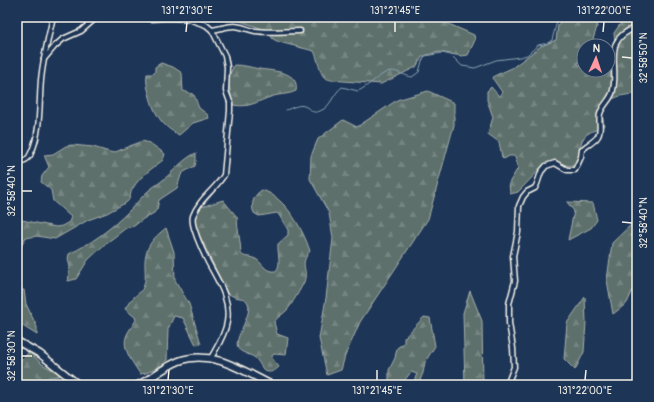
<svg xmlns="http://www.w3.org/2000/svg" width="654" height="402" font-family="Pangolin,sans-serif">
  <style>
    .forest { fill: url(#forest-firs); stroke: #a8b0aa }
    .lines { fill: none; stroke-linecap: round; stroke-linejoin: round }
    .stream { stroke: #8ca4b1; stroke-width: 1 }
    .minor-casing { stroke: #f4f1e8; stroke-width: 7 }
    .trunk-casing { stroke: #f4f1e8; stroke-width: 9 }
    .minor { stroke: #1d3557; stroke-width: 4 }
    .trunk { stroke: #1d3557; stroke-width: 6 }
    .ticks { fill: none; stroke: #f4f1e8; stroke-width: 1.5 }
    .neatline { fill: none; stroke: #f4f1e8; stroke-width: 1.5 }
    .ticks-label { font-size: 10px; text-anchor: middle; fill: #f4f1e8 }
  </style>
  <defs>
    <pattern id="forest-firs" width="22" height="20" patternUnits="userSpaceOnUse"><rect width="22" height="20" fill="#5d706c"/><path d="M5 1l3.5 6h-7zM16 11l3.5 6h-7z" fill="#758581"/></pattern>
  </defs>
  <rect width="100%" height="100%" fill="#1d3557"/>
  <filter id="ink" filterUnits="userSpaceOnUse"><feTurbulence type="fractalNoise" baseFrequency=".025" numOctaves="2"/><feDisplacementMap in="SourceGraphic" scale="8" xChannelSelector="R" yChannelSelector="G"/><feConvolveMatrix kernelMatrix="1 2 1 2 8 2 1 2 1" color-interpolation-filters="sRGB"/></filter>
  <g filter="url(#ink)">
    <g class="forest">
      <path d="M240 17H438L444 22 474 35 475 40 468 55 462 56 439 52 427 55 422 57 416 67 381 84 331 80C330 80 325 78 325 78 319 73 318 58 314 51L279 42 273 39 266 30 237 20Z"/>
      <path d="M563 17H600L591 46H584V57L579 59 578 64 584 67V70H608V65L616 56 614 33 625 17H637V70L635 73 637 81V94C620 95 614 96 601 108L604 125 602 128C595 130 587 132 583 139 577 149 585 159 570 166L559 163 545 164 518 192 510 194 509 183 518 168 515 156H509L504 159 502 157 499 142 488 134 493 117 487 100V91L491 87 499 96 502 92 493 79 494 76 512 68 541 46 556 40 558 25Z"/>
      <path d="M161 63 173 67 182 73 183 91C198 95 193 94 199 108L208 115 209 118 193 123 179 135C161 126 153 111 149 93 147 86 146 81 147 74H153L155 72V67Z"/>
      <path d="M234 65C243 65 250 67 259 69 273 71 300 71 296 91 290 94 284 94 278 95 261 98 252 109 233 105L229 85 230 74Z"/>
      <path d="M428 91 454 103V125L428 219 360 322 345 356 341 370 327 375 319 338 326 298 333 238 329 213 310 179 311 156 318 139 343 120 357 127 397 100Z"/>
      <path d="M142 141 150 143 165 154 163 160C153 168 140 176 133 188 130 192 131 198 127 202L107 213 88 220 55 239 37 236 25 238 17 256V219L56 227 62 226 69 222 71 217 53 201 51 190 41 182 42 176 49 167 44 155 53 154 66 146 72 145 93 147 113 153Z"/>
      <path d="M196 153V161L195 166 184 172 181 175 177 188 159 200 157 209 154 213 143 219 134 226 126 228 104 245 88 260 76 279 68 281 70 267 68 259 69 254C92 243 111 229 129 211 134 206 139 200 144 195 149 189 157 185 163 180 174 171 183 159 196 153Z"/>
      <path d="M262 190C285 197 303 229 310 251 298 266 309 268 304 282 303 285 290 307 288 309 284 314 278 316 274 322L277 334 288 338 286 355 274 354 272 356V358L279 367C275 371 268 375 263 369 260 365 258 360 254 357 249 354 241 353 238 348 233 338 253 315 248 303 245 297 241 299 235 297 232 296 229 294 227 293L195 226V215L201 207 223 200 237 217C237 230 241 241 241 254 245 258 249 256 254 258 263 262 264 273 276 271 282 264 277 253 278 244L288 235V230L279 215 277 213 259 216 254 213C250 205 254 194 262 190Z"/>
      <path d="M567 202 593 203 597 220 591 228 568 240 574 211Z"/>
      <path d="M637 219V281L627 303 613 314 607 280 612 243Z"/>
      <path d="M166 228 174 252 175 280 189 304 201 344 196 345 183 318 174 316 168 329 167 360 163 365 146 373 140 374C134 364 122 350 126 337 128 331 133 325 136 320L135 317 125 309C127 306 129 302 132 299 137 294 142 292 144 285 146 279 145 273 145 267 144 248 152 239 166 228Z"/>
      <path d="M17 290H24L26 304 37 327V335L21 325 17 327Z"/>
      <path d="M470 291 482 321 483 385H465L463 313Z"/>
      <path d="M585 297 586 322 584 352 575 370 564 359 567 323Z"/>
      <path d="M424 317 430 318 435 346 425 362 423 373 418 385H412L417 374 411 372 404 381H399L397 385H389V370L395 358 397 348 404 343V338Z"/>
      <path d="M29 352 42 364 60 374V376L49 377 47 379 48 385H17V361H20Z"/>
    </g>
    <g class="lines">
      <path class="stream" d="M286 110C292 108 299 104 304 106 314 110 311 116 324 109 332 103 334 93 342 87L358 91C368 87 383 71 391 71 398 71 405 76 412 77L419 72 422 61 425 56 442 53 451 55 462 66 475 68 496 60 520 57 527 55 538 45 548 43 552 40 558 17"/>
      <g class="minor-casing">
        <g id="minor">
          <path d="M149 17 150 19 169 18 188 19 206 25 212 30 225 56 227 67 226 91 230 102V111L224 175C215 190 199 199 193 216 191 223 195 230 197 237 200 245 204 254 208 262 218 281 231 299 227 322 225 335 217 347 211 358"/>
          <path d="M212 30C220 29 227 26 234 26 242 26 248 30 255 31 270 33 285 31 300 31"/>
          <path d="M44 59 55 46 63 39 81 31 97 17"/>
          <path d="M17 162C23 162 29 159 31 153 41 133 39 102 41 80 43 59 48 38 53 17"/>
          <path d="M149 385 150 378"/>
          <path d="M507 385 514 367 513 348 509 323V304L515 281 513 256 518 232 519 206 523 197 527 192 535 188 537 184 541 172 546 166 555 163 567 170H575L581 157 582 150C586 145 595 142 598 136 602 129 598 121 600 114 602 105 612 99 613 90 619 63 601 40 637 27"/>
        </g>
      </g>
      <g class="trunk-casing">
        <g id="trunk">
          <path d="M17 341 40 354 79 385"/>
          <path d="M138 385C152 378 164 367 179 361 212 349 243 371 272 385"/>
        </g>
      </g>
      <use href="#minor" class="minor"/>
      <use href="#trunk" class="trunk"/>
    </g>
  </g>
  <path class="ticks" d="M186 32 187 22M395 32V22M603 32 604 22M622 57 632 58M22 191H32M622 222 632 223M22 356H32M168 380 169 370M377 380V370M585 380 586 370"/>
  <rect width="654" height="402" fill="none" stroke="#1d3557" stroke-width="44"/>
  <g transform="translate(596 58) rotate(3)"><circle r="19" fill="#1d3557" stroke="#738091"/>
  <path d="M0-3L7 15L0 10L-7 15Z" fill="#ff9aa2"/>
  <text y="-6" font-size="11" font-weight="bold" text-anchor="middle" fill="#f4f1e8">N</text>
  </g>
  <rect x="22" y="22" width="610" height="358" class="neatline"/>
  <g class="ticks-label">
    <text x="187" y="14">131°21'30"E</text>
    <text x="395" y="14">131°21'45"E</text>
    <text x="604" y="14">131°22'00"E</text>
    <text transform="translate(643 58) rotate(-90)" y="4">32°58'50"N</text>
    <text transform="translate(11 191) rotate(-90)" y="4">32°58'40"N</text>
    <text transform="translate(643 223) rotate(-90)" y="4">32°58'40"N</text>
    <text transform="translate(11 356) rotate(-90)" y="4">32°58'30"N</text>
    <text x="168" y="394">131°21'30"E</text>
    <text x="377" y="394">131°21'45"E</text>
    <text x="585" y="394">131°22'00"E</text>
  </g>
</svg>
